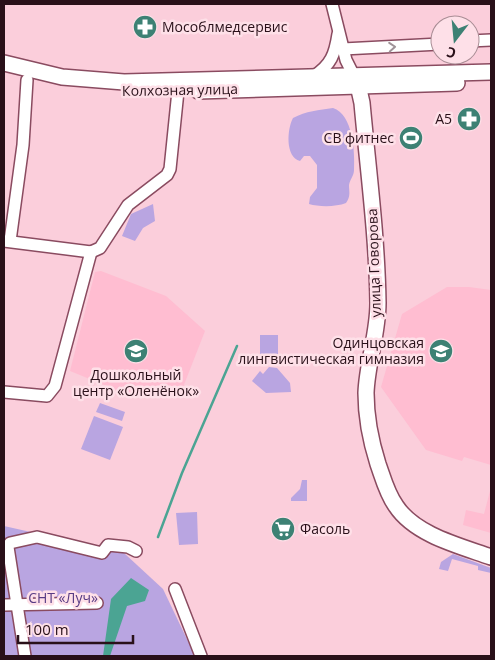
<svg xmlns="http://www.w3.org/2000/svg" width="495" height="660" font-family="'Open Sans',sans-serif">
  <style>
    .built { fill: #ffbdd1 }
    .green { fill: #b9a5e1 }
    .water { fill: #4ba493 }
    .lines { fill: none; stroke-linecap: round; stroke-linejoin: round }
    .stream { stroke: #4ba493; stroke-width: 2.5 }
    .minor-casing { stroke: #8a4b60; stroke-width: 14 }
    .major-casing { stroke: #8a4b60; stroke-width: 18 }
    .minor { stroke: #fff; stroke-width: 11 }
    .major { stroke: #fff; stroke-width: 15 }
    .oneway { stroke: #9f9398 }
    .labels { text-anchor: middle; stroke-width: 5; stroke-linejoin: round; paint-order: stroke }
    .poi-label { font-size: 14px; fill: #291019; stroke: #fee0e8; text-anchor: end }
    .street-label { font-size: 14px; fill: #291019; stroke: #fee0e8 }
    .park-label { font-size: 14px; fill: #583b84; stroke: #fee0e8 }
  </style>
  <rect width="100%" height="100%" fill="#fbcedb"/>
  <g class="built">
    <path d="M101 271 166 296 205 331 180 395 119 391 70 371 95 272Z"/>
    <path d="M447 287H469L491 290V465L464 457 462 461 426 450 381 387 402 314Z"/>
    <path d="M491 487V533L463 525 466 510 484 514Z"/>
  </g>
  <g class="green">
    <path d="M333 108C353 114 355 152 354 170 354 176 350 179 349 185 349 192 351 196 346 203 336 207 319 207 309 204L310 197 317 188V165L310 156H304L300 161C285 157 287 129 293 118 306 111 319 110 333 108Z"/>
    <path d="M153 204 155 221 143 228 135 241 122 236 131 214Z"/>
    <rect x="260" y="335" width="18" height="28"/>
    <path d="M269 367 277 368 290 383 291 392 266 393 252 381 260 371 263 374Z"/>
    <path d="M100 403 125 412 122 421 96 412Z"/>
    <path d="M94 416 123 427 110 460 81 449Z"/>
    <path d="M302 480H307V501H291V498L300 489Z"/>
    <path d="M197 512 198 544 179 545 176 513Z"/>
    <path d="M4 526 124 553 163 589 195 656H4Z"/>
    <path d="M453 554 491 568V573L478 570V566L452 559 448 571 439 569 441 562Z"/>
  </g>
  <path class="water" d="M131 578 149 590 145 601 127 606 110 656H103L111 599Z"/>
  <g class="lines">
    <path class="stream" d="M158 537 182 473 237 346"/>
    <g class="minor-casing">
      <g id="minor">
        <path d="M332 4 346 60 356 80"/>
        <path d="M470 41 491 40"/>
        <path d="M343 49 440 44"/>
        <path d="M314 76C331 65 335 54 338 34"/>
        <path d="M4 241 91 252"/>
        <path d="M10 241 23 145 27 80"/>
        <path d="M91 252 100 248 128 205 167 175 170 169 178 91"/>
        <path d="M4 392 47 396 55 386 91 252"/>
        <path d="M175 589 201 656"/>
        <path d="M4 605 97 603"/>
        <path d="M25 656 8 547 10 543 37 537 102 553 108 545 128 547 136 551"/>
      </g>
    </g>
    <g class="major-casing">
      <g id="major">
        <path d="M4 63 62 77 124 82 491 72"/>
        <path d="M358 85 362 103C368 169 377 236 378 303 378 334 367 363 366 393 366 417 371 442 378 464 383 478 387 494 396 506 415 535 460 546 491 557"/>
        <path d="M198 91 457 83"/>
      </g>
    </g>
    <use href="#minor" class="minor"/>
    <use href="#major" class="major"/>
  </g>
  <defs><path id="oneway-chevron" d="M-2-3.5L2.5 0L-2 3.5" fill="none" stroke-width="1.6" stroke-linecap="round" stroke-linejoin="round" transform="scale(1.25)"/></defs>
  <use class="oneway" href="#oneway-chevron" transform="translate(392 47) rotate(-4)"/>
  <defs>
    <g id="pharmacy-disc" transform="scale(1.25)"><circle r="9.5" fill="#3d8174" stroke="#fee0e8"/><path d="M-2-6h4v4h4v4h-4v4h-4v-4h-4v-4h4Z" fill="#fff"/></g>
    <g id="stadium-disc" transform="scale(1.25)"><circle r="9.5" fill="#3d8174" stroke="#fee0e8"/><path d="M0-5a6.5 5 0 1 0 0 10a6.5 5 0 1 0 0-10ZM-3.5-1.8h7v3.6h-7Z" fill="#fff"/></g>
    <g id="school-disc" transform="scale(1.25)"><circle r="9.5" fill="#3d8174" stroke="#fee0e8"/><path d="M0-5L7-2L0 1L-7-2ZM-4 1L0 2.5L4 1V4Q0 6-4 4Z" fill="#fff"/></g>
    <g id="supermarket-disc" transform="scale(1.25)"><circle r="9.5" fill="#3d8174" stroke="#fee0e8"/><path d="M-6-5.5h2.5l.6 2H6L4.5 2H-2.5L-4.4-4H-6ZM-1.5 3.2a1.3 1.3 0 1 0 .1 0ZM3 3.2a1.3 1.3 0 1 0 .1 0Z" fill="#fff"/></g>
  </defs>
  <g fill-rule="evenodd">
    <use href="#pharmacy-disc" x="145" y="27"/>
    <use href="#pharmacy-disc" x="469" y="119"/>
    <use href="#stadium-disc" x="411" y="138"/>
    <use href="#school-disc" x="136" y="351"/>
    <use href="#school-disc" x="441" y="351"/>
    <use href="#supermarket-disc" x="283" y="529"/>
  </g>
  <g class="labels">
    <g class="poi-label">
      <text x="162" y="32" text-anchor="start">Мособлмедсервис</text>
      <text x="452" y="124">А5</text>
      <text x="394" y="143">СВ фитнес</text>
      <text x="424" y="348">Одинцовская<tspan x="424" dy="16">лингвистическая гимназия</tspan></text>
      <text x="136" y="380" text-anchor="middle">Дошкольный<tspan x="136" dy="16">центр «Оленёнок»</tspan></text>
      <text x="300" y="534" text-anchor="start">Фасоль</text>
    </g>
    <g class="street-label">
      <text transform="translate(180 90) rotate(-1)" y="5">Колхозная улица</text>
      <text transform="translate(374 263) rotate(-92)" y="5">улица Говорова</text>
    </g>
    <g class="park-label">
      <text x="63" y="603">СНТ «Луч»</text>
    </g>
  </g>
  <rect width="495" height="660" fill="none" stroke="#291019" stroke-width="10"/>
  <g transform="translate(455 40) rotate(196)"><circle r="24" fill="#fee0e8" stroke="#a98d95"/>
  <path d="M0-4L9 19L0 12L-9 19Z" fill="#3d8174"/>
  <text y="-8" font-size="14" font-weight="bold" text-anchor="middle" fill="#291019">С</text>
  </g>
  <path d="M18 635v8h115v-8" fill="none" stroke="#291019" stroke-width="2.5"/>
  <text x="25" y="635" font-size="15" fill="#291019" stroke="#fee0e8" stroke-width="4" paint-order="stroke">100 m</text>
</svg>
